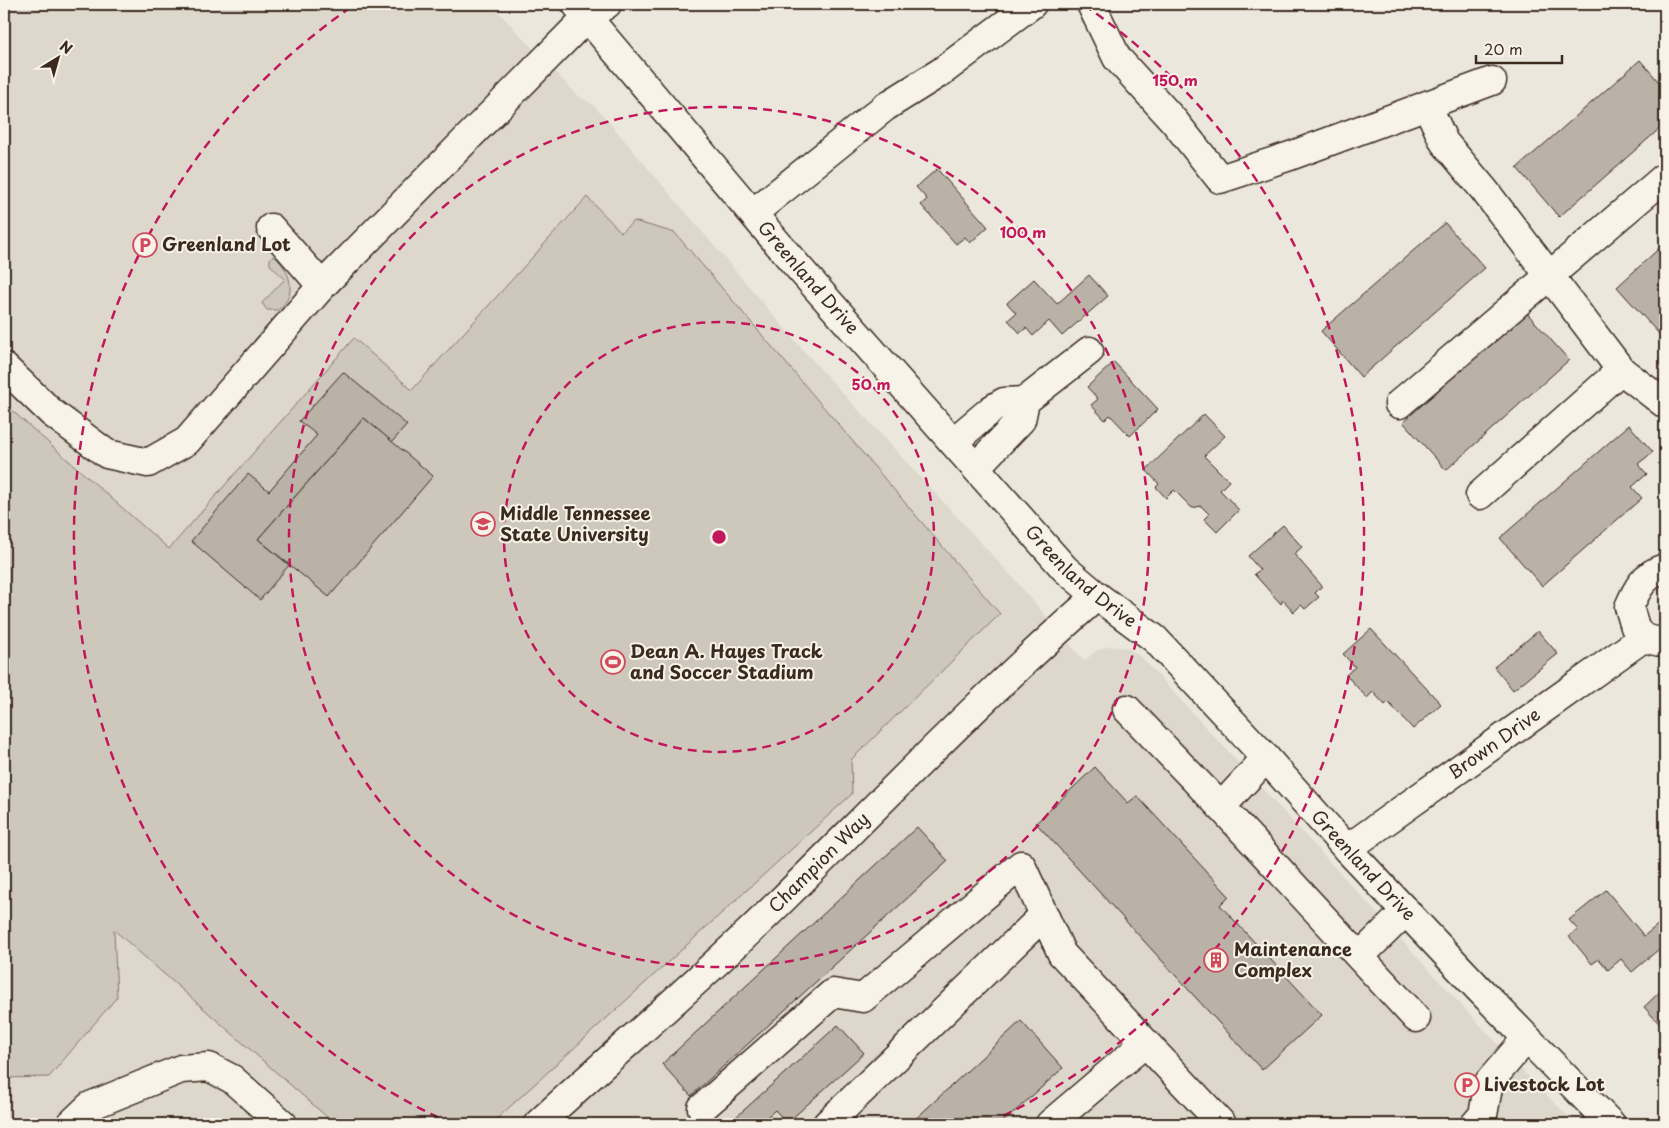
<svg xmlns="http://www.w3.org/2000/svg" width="1669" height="1128" font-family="'Playpen Sans',sans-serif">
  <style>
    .built { fill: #ddd7cc }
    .green { fill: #cec8bc; stroke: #84796d }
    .building { fill: #bab2a7; stroke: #3b2a1e }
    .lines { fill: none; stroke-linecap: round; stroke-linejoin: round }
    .minor-casing { stroke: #3b2a1e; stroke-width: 31 }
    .minor { stroke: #f7f3e8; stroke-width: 28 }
    .ring { fill: none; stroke: #c2185b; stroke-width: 2.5; stroke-dasharray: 9 6 }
    .labels { text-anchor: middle; stroke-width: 4; stroke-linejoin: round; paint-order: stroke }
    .poi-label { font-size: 18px; font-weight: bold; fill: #3b2a1e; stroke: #f7f3e8; text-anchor: start }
    .street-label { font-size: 18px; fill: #3b2a1e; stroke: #f7f3e8 }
    .centre { fill: #c2185b; stroke: #f7f3e8; stroke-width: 2.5 }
    .ring-label { font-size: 15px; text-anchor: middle; font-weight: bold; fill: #c2185b; stroke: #f7f3e8; stroke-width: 4; stroke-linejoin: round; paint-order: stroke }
  </style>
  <rect width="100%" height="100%" fill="#ece7dc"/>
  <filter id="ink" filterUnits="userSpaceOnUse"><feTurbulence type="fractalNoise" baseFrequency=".02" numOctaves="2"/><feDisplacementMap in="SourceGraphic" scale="10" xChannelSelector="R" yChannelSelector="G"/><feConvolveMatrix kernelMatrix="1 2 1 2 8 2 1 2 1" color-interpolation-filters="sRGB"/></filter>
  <g filter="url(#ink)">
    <path class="built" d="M4 4H492L504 18 577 95 592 104 601 113 803 350 1017 582 1084 661 1096 651 1109 646 1128 648 1142 658 1465 1009 1534 1083 1576 1124H4Z"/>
    <g class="green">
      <path d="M587 197 621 232 634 221 675 233 1000 614 851 760 852 794 491 1124H335L114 930 117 997 49 1077 4 1078V413L9 408 169 549 354 338 412 390Z"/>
      <path d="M274 256C291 271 298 294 278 310H267L262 303 285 279 270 265V258Z"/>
    </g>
    <g class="building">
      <path d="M1640 60 1665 89V124L1559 217 1517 168Z"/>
      <path d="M937 169 988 227 970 243 965 237 956 244 921 205 927 199 916 187Z"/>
      <path d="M1445 223 1485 268 1361 377 1321 331Z"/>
      <path d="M1665 243V330L1660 335 1617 287Z"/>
      <path d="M1089 275 1108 296 1062 336 1049 321 1033 336 1026 328 1020 333 1008 320 1016 313 1007 303 1034 279 1057 304Z"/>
      <path d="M1526 312 1569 360 1446 470 1403 422Z"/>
      <path d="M1114 362 1158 409 1130 436 1110 415 1105 420 1091 405 1098 399 1087 387Z"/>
      <path d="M343 372 407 425 392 442 364 418 258 539 289 565 260 600 191 541 248 474 269 491 317 435 299 421Z"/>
      <path d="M1204 414 1225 436 1204 456 1229 481 1220 490 1239 510 1217 532 1204 519 1209 514 1201 506 1192 508 1174 490 1166 498 1156 487 1159 484 1146 470Z"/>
      <path d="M364 418 433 476 329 597 258 539Z"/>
      <path d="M1629 425 1653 452 1638 464 1647 474 1632 487 1642 498 1542 586 1500 538Z"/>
      <path d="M1283 525 1302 547 1294 554 1322 586 1315 593 1319 597 1305 609 1301 605 1294 612 1283 600 1281 604 1254 574 1260 570 1248 556Z"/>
      <path d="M1371 629 1441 704 1413 729 1388 702 1385 705 1373 692 1367 698 1346 675 1355 667 1343 654Z"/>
      <path d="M1538 631 1558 654 1513 690 1494 667Z"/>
      <path d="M1095 767 1128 803 1137 796 1229 896 1220 905 1322 1015 1262 1070 1036 823Z"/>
      <path d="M917 827 948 861 691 1096 662 1064Z"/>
      <path d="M1606 890 1644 936 1660 923 1665 929V944L1632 972 1621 959 1608 970 1599 959 1592 964 1569 936 1578 930 1569 920Z"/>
      <path d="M1665 987V1030L1644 1007Z"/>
      <path d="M1021 1021 1063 1068 1001 1124H910Z"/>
      <path d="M838 1025 864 1053 787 1123 775 1110 759 1124H738L734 1119Z"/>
    </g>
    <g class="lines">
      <g class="minor-casing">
        <g id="minor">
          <path id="s1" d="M576 4 791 259 1065 569 1097 596 1155 639 1266 758 1347 849 1478 988 1611 1124"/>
          <path d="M1091 4 1117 58 1174 121 1220 179 1290 156 1492 81"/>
          <path d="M1427 105 1444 142 1485 191 1621 370 1665 404"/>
          <path d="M753 213 885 107 941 72 1032 4"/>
          <path d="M271 228 322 286"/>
          <path d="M4 367 52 413 107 454 148 463 187 441 322 286 587 17 607 4"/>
          <path d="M1025 401 1089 351"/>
          <path d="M1399 404 1665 177"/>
          <path d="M953 442 992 409 1004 402 1025 401 1021 420 976 467"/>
          <path d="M1480 495 1621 370"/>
          <path d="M1665 568C1644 574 1637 589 1629 607L1635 627 1643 638 1660 642 1665 640"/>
          <path d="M1127 709 1221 807"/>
          <path d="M1266 758 1221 807 1416 1018"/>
          <path id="s2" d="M1347 849 1643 638"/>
          <path d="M1360 956 1406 911"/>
          <path d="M702 1108 833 993 863 998 1021 865 1062 954 1222 1124"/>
          <path d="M71 1124 90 1106 181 1069 209 1067 232 1079 283 1124"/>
          <path id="s3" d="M538 1124C618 1050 702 979 780 902 884 799 986 693 1097 596"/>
          <path d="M827 1124 1044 915"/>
          <path d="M1050 1124 1145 1043"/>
          <path d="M1475 1124 1483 1115 1489 1082 1526 1039"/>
        </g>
      </g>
      <use href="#minor" class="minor"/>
    </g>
  </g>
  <g class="ring">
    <circle cx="719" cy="537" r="215"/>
    <circle cx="719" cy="537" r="430"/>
    <path d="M452 1124A645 645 0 0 1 354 5M1084 5A645 645 0 0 1 986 1124"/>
  </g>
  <defs>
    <g id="parking-ring" transform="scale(1.25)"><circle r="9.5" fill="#f7f3e8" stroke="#d1495b" stroke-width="1.5"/><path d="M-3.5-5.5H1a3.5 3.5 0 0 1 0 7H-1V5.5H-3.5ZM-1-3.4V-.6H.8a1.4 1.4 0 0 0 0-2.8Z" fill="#d1495b"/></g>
    <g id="university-ring" transform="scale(1.25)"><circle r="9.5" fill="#f7f3e8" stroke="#d1495b" stroke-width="1.5"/><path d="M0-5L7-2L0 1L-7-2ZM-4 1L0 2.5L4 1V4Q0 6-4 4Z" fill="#d1495b"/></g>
    <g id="stadium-ring" transform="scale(1.25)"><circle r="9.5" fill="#f7f3e8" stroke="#d1495b" stroke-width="1.5"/><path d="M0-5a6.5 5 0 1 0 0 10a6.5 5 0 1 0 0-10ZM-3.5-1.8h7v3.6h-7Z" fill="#d1495b"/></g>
    <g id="building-ring" transform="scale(1.25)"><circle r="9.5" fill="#f7f3e8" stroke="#d1495b" stroke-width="1.5"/><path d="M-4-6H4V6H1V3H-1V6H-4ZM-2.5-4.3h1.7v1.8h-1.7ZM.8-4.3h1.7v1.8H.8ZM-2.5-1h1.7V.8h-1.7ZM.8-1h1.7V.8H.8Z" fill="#d1495b"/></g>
  </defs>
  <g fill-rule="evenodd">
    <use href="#parking-ring" x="145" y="245"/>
    <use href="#university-ring" x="483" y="524"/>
    <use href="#stadium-ring" x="613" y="662"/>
    <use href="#building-ring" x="1216" y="960"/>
    <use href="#parking-ring" x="1467" y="1085"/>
  </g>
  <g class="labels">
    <g class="poi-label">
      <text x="162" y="251">Greenland Lot</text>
      <text x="500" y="520">Middle Tennessee<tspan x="500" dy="21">State University</tspan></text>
      <text x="630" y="658">Dean A. Hayes Track<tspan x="630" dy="21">and Soccer Stadium</tspan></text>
      <text x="1234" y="956">Maintenance<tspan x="1234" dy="21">Complex</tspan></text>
      <text x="1484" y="1091">Livestock Lot</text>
    </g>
    <g class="street-label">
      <text dy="6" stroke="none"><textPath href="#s1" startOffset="359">Greenland Drive</textPath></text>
      <text dy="6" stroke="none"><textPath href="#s1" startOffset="764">Greenland Drive</textPath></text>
      <text dy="6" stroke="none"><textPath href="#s2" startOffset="181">Brown Drive</textPath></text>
      <text dy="6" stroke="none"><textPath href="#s3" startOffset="384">Champion Way</textPath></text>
      <text dy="6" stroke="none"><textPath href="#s1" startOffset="1169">Greenland Drive</textPath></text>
    </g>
  </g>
  <circle cx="719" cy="537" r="8" class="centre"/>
  <g class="ring-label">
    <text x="1175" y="86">150 m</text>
    <text x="1023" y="238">100 m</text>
    <text x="871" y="390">50 m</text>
  </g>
  <rect width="1669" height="1128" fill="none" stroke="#f7f3e8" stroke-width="20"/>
  <rect x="10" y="10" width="1649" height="1108" fill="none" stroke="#3b2a1e" stroke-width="2" filter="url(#ink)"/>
  <g transform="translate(58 58) rotate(37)" stroke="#f7f3e8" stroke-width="4" paint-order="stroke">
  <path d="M0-4L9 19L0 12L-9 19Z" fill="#3b2a1e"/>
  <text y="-8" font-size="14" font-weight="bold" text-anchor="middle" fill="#3b2a1e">N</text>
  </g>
  <path d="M1476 55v8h86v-8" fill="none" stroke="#3b2a1e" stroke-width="2.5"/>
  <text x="1484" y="55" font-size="15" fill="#3b2a1e" stroke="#f7f3e8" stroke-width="4" paint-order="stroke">20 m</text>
</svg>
